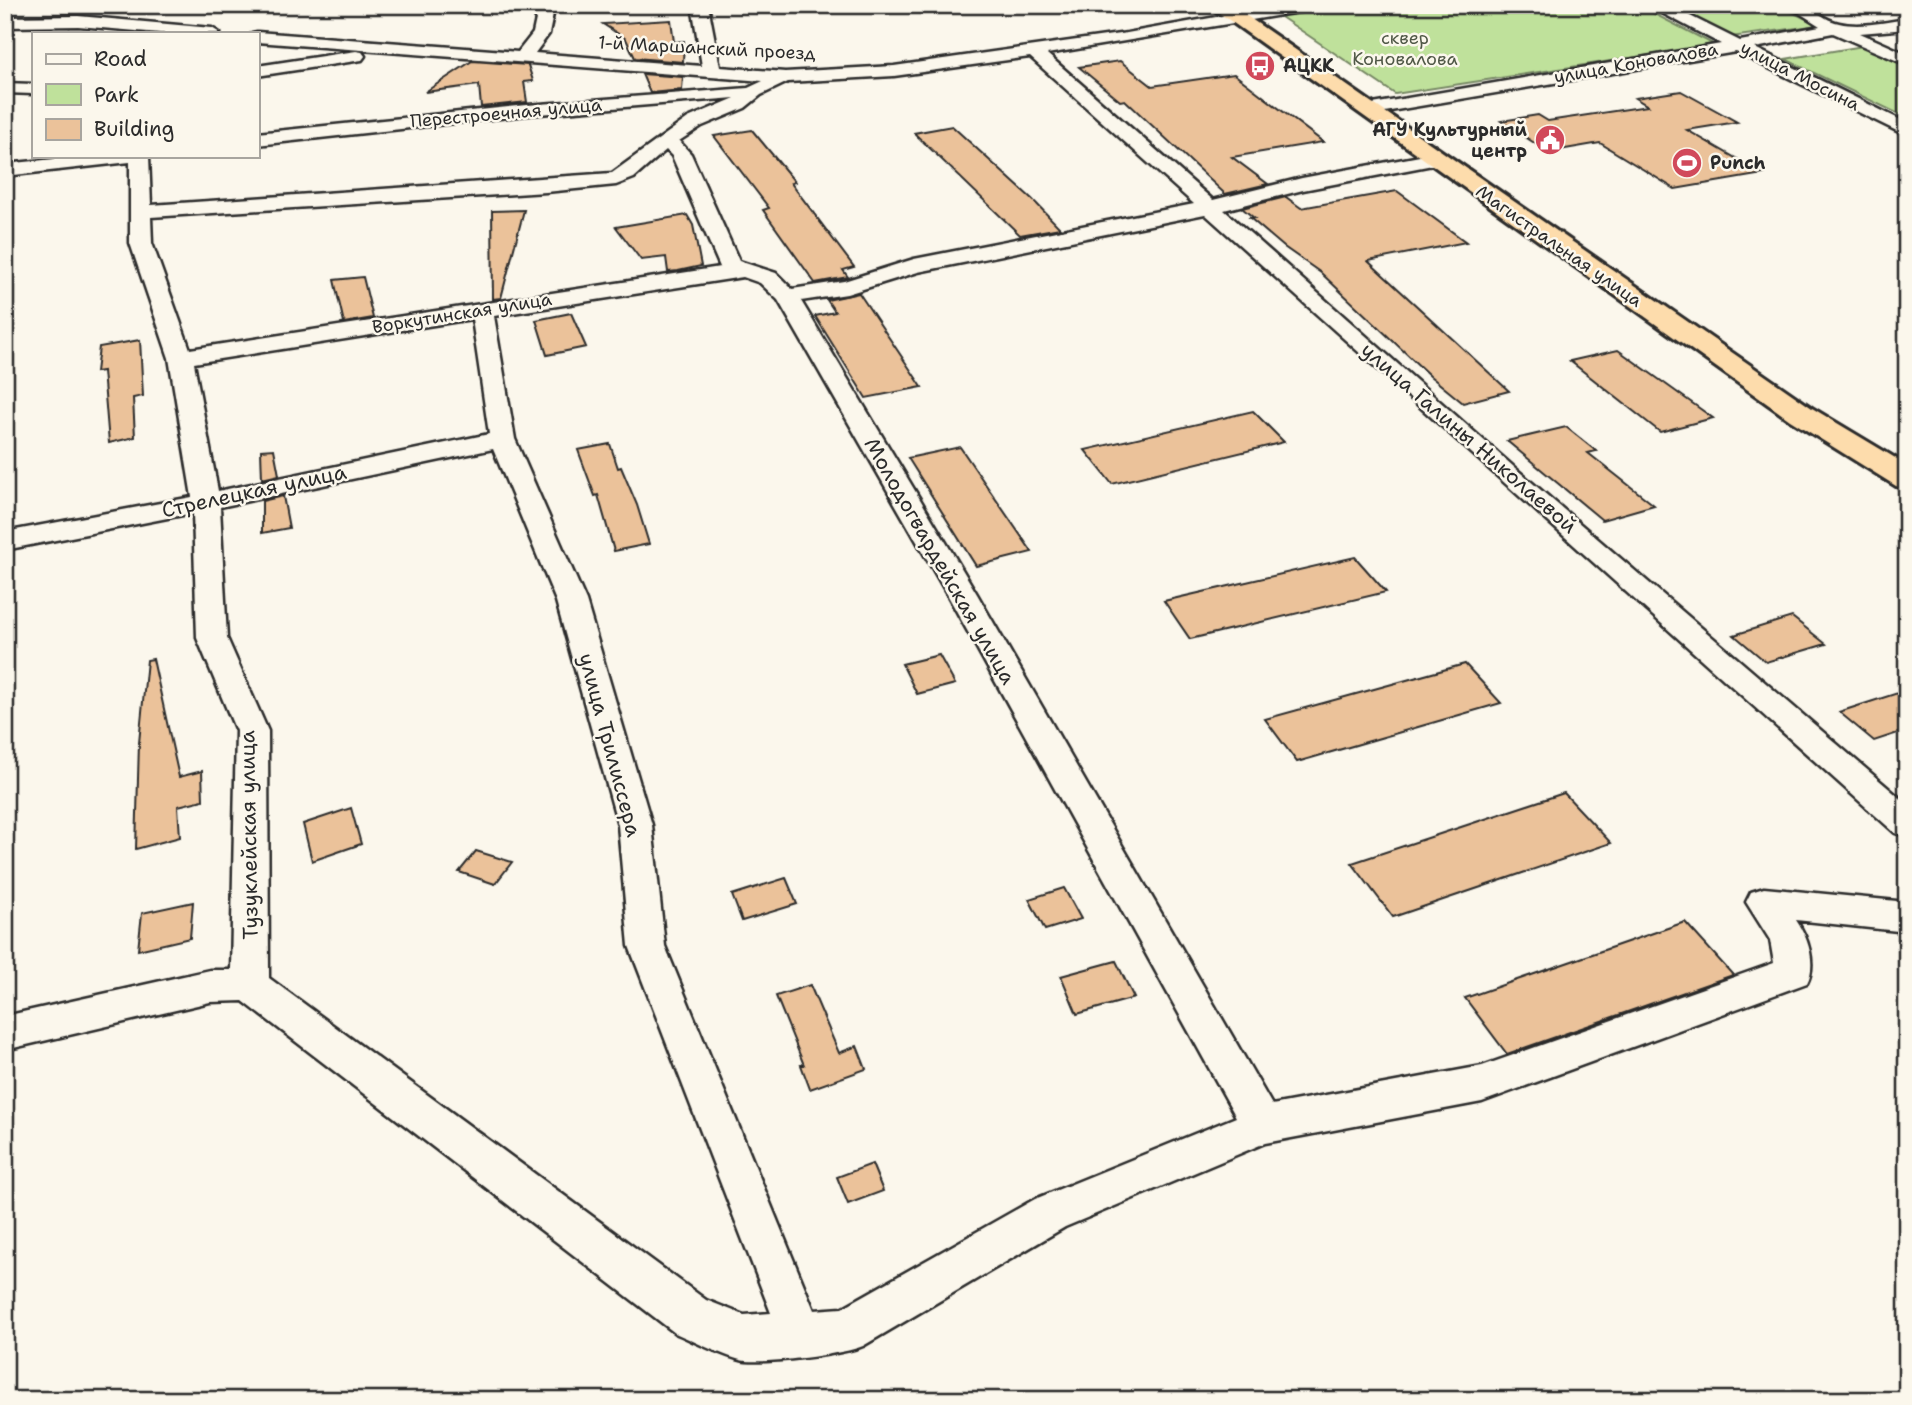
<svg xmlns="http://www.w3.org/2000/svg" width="1912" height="1405" font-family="'Shantell Sans',sans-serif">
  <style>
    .green { fill: #bfe19b; stroke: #758663; stroke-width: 2 }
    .building { fill: #ebc29a; stroke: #2b2b2b; stroke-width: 2 }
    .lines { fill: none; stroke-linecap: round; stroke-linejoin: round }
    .minor-casing { stroke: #2b2b2b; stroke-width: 5 }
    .highway-casing { stroke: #2b2b2b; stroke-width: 6 }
    .minor { fill: #fbf7ec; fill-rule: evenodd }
    .highway { fill: #fddcac; fill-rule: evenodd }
    .labels { text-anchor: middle; stroke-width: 5; stroke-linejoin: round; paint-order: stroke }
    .far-park-label { font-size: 18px; fill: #505847; stroke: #fbf7ec }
    .far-street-label { font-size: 18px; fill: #2b2b2b; stroke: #fbf7ec }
    .far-poi-label { font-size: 18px; font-weight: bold; fill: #2b2b2b; stroke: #fbf7ec; text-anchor: start }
    .street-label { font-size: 21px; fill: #2b2b2b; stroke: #fbf7ec }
  </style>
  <rect width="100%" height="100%" fill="#fbf7ec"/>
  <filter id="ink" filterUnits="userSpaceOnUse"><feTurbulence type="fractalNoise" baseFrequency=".0143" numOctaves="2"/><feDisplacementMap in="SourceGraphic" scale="14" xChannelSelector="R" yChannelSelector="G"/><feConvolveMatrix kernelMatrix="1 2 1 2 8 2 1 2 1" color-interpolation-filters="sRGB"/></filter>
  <g filter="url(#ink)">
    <g class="green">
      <path d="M1353 5H1637L1715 45 1395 94 1278 15Z"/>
      <path d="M1668 5H1777L1819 25 1731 37Z"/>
      <path d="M1863 46 1907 67V118L1785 59Z"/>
    </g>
    <g class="building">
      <path d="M671 20 674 42 684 41 683 62 635 58 626 39 603 24Z"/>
      <path d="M472 61 528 65 533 81 524 82 527 102 481 107 479 85 425 92Z"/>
      <path d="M1120 61 1152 86 1234 74 1323 142 1232 157 1268 184 1225 194 1125 100 1120 101 1079 67Z"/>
      <path d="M642 74 683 77 682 90 650 93Z"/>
      <path d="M1681 91 1737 122 1687 130 1763 174 1675 189 1600 143 1548 152 1501 121 1538 115 1548 121 1648 106 1635 98Z"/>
      <path d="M952 126 1032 199 1060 228 1020 235 914 133Z"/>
      <path d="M752 130 795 182 791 183 854 267 843 270 848 277 815 283 763 210 769 208 714 136Z"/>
      <path d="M1397 191 1466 242 1368 261 1509 391 1463 403 1430 376 1321 273 1284 247 1250 218H1254L1242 208 1286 197 1301 208Z"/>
      <path d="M524 210 501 298 493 299 492 211Z"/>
      <path d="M687 215 693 225 701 266 678 271 668 272 666 257 641 260 616 227Z"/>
      <path d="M363 277 373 318 344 323 334 280Z"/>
      <path d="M859 293 922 387 866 398 815 316 835 312 827 300Z"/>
      <path d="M571 313 586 347 547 355 536 320Z"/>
      <path d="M140 340 143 396 133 398 135 437 109 443 103 371 96 372 99 347Z"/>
      <path d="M1618 350 1713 418 1660 432 1570 361Z"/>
      <path d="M1253 411 1284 442 1112 484 1085 450Z"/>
      <path d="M1566 427 1596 451 1588 453 1654 505 1602 520 1507 441Z"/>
      <path d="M610 444 618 468 621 467 637 505 649 544 614 551 598 495 595 496 578 450Z"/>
      <path d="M960 447 1032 552 976 566 908 458Z"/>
      <path d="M274 449 279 475 262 479 261 450Z"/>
      <path d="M283 496 289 528 262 533V501Z"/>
      <path d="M1355 557 1386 592 1190 639 1164 601Z"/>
      <path d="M1792 617 1826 644 1766 662 1734 635Z"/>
      <path d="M939 655 955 684 917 694 902 664Z"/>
      <path d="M153 659 179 777 202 771 203 800 178 806 180 837 136 849 139 743 147 660Z"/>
      <path d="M1465 664 1501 703 1297 762 1265 719Z"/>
      <path d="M1907 690V730L1874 741 1839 712Z"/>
      <path d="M1564 793 1611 843 1393 917 1352 863Z"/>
      <path d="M351 808 361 844 312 861 303 824Z"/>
      <path d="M476 851 512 862 495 884 459 872Z"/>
      <path d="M786 878 797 904 742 921 732 895Z"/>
      <path d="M1064 888 1081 919 1045 930 1029 899Z"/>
      <path d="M193 902 190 938 138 950 142 913Z"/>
      <path d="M1685 922 1733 975 1507 1054 1465 998Z"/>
      <path d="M1116 961 1134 998 1077 1014 1061 976Z"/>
      <path d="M810 985 839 1053 857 1046 866 1069 810 1089 801 1065H804L776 996Z"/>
      <path d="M872 1164 883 1191 848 1204 837 1177Z"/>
    </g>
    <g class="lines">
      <g class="minor-casing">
        <g id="minor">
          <path d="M539 5H555L549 34 535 53 702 66 692 5H708L720 67 785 72 894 66 1127 33 1283 5H1319L1311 10 1047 54 1213 200 1302 178 1436 153 1443 155 1446 159 1443 163 1303 190 1224 210 1514 467 1907 804V837L1895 833 1205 214 918 272 847 294 801 301 977 594 1272 1105 1482 1066 1774 963 1770 940 1746 902 1751 892 1764 888 1907 902V932L1796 920C1808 937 1817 964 1807 983L1482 1102 1265 1143 1065 1227 863 1346C841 1355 771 1363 746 1361 729 1359 692 1340 675 1333L243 1001 210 1002 5 1050V1016L210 970H231L236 731 197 638 193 513 5 550V532L192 497 169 358 130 243V162L5 176V164L84 156H149L151 205 612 173 688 118 735 98 527 115 257 145V133L527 105 748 88 763 81 257 42V33H252L257 32 518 52 533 33ZM1030 57 1194 204 914 259 844 281 792 289 776 273 739 261 691 154 679 141 702 126 745 108 761 95 788 82 894 76ZM666 150 672 156 720 267 190 349 152 243 151 217 546 192 616 185 634 178ZM743 277 760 283 778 300 947 594 1236 1117 1035 1199 842 1308 814 1310 665 946 652 825 586 601 515 439 494 316ZM472 319 489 434 218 491 194 363ZM493 449 556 601 618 825 629 946 771 1313 744 1315 706 1300 269 978 268 731 227 638 220 507Z"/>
          <path d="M1647 5H1668L1740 41 1820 26 1787 5C1818 5 1817 18 1839 23 1860 28 1886 22 1907 19V29L1860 33 1907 54V65L1833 33 1755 48 1907 123V136L1736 52 1367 115 1358 110 1367 105 1721 44Z"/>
          <path d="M78 16 212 28 220 33H160L78 26 5 27V17Z"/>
          <path d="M356 51 362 52 365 56 362 60 257 76V66Z"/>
          <path d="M5 83 33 84V94L5 93Z"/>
        </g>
      </g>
      <g class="highway-casing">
        <path id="highway" d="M1208 5H1231L1812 408 1907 465V489L1896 486 1790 420Z"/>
      </g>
      <use href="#minor" class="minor"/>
      <use href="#highway" class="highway"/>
    </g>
  </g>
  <defs>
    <g id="bus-disc" transform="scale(1.575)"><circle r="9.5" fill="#d1495b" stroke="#fbf7ec"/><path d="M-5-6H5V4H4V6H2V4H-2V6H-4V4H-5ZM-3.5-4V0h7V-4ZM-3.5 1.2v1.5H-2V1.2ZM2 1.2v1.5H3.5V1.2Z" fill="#fff"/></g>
    <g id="civic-disc" transform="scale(1.575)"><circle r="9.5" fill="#d1495b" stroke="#fbf7ec"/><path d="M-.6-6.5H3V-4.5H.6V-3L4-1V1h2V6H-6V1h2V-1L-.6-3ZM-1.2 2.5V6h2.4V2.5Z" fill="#fff"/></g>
    <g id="stadium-disc" transform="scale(1.575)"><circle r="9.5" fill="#d1495b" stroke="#fbf7ec"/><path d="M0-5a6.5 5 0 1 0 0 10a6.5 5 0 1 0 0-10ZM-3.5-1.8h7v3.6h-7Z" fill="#fff"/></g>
  </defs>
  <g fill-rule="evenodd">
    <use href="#bus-disc" x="1260" y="66"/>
    <use href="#civic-disc" x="1550" y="140"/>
    <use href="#stadium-disc" x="1687" y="163"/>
  </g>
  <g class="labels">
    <g class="far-park-label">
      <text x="1405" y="44">сквер<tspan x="1405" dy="21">Коновалова</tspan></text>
    </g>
    <g class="far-street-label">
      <text transform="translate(707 48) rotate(3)" y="6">1-й Маршанский проезд</text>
      <text transform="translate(1636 63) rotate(-10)" y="6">улица Коновалова</text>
      <text transform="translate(1800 76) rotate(27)" y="6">улица Мосина</text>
      <text transform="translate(506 113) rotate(-5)" y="6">Перестроечная улица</text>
      <text transform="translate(1559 246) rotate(35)" y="6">Магистральная улица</text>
      <text transform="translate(462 313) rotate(-9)" y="6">Воркутинская улица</text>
    </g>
    <g class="far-poi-label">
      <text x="1283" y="72">АЦКК</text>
      <text x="1527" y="136" text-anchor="end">АГУ Культурный<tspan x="1527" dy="21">центр</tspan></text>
      <text x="1710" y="169">Punch</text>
    </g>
    <g class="street-label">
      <text transform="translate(1469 438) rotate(41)" y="7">улица Галины Николаевой</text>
      <text transform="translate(254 491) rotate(-12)" y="7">Стрелецкая улица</text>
      <text transform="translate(940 561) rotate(60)" y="7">Молодогвардейская улица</text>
      <text transform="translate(610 745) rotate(75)" y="7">улица Трилиссера</text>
      <text transform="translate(249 835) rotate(-91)" y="7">Тузуклейская улица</text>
    </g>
  </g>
  <rect width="1912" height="1405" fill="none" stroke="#fbf7ec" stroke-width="28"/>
  <rect x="14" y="14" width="1884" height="1377" fill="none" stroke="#2b2b2b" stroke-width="2.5" filter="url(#ink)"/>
  <rect x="32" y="32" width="228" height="126" fill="#fbf7ec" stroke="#a8a59f" stroke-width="2"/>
  <rect x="46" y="54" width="35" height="10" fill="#fbf7ec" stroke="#a8a59f" stroke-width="2"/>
  <text x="94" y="66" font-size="21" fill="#2b2b2b">Road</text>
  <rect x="46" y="84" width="35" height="21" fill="#bfe19b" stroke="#a8a59f" stroke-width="2"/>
  <text x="94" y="102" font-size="21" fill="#2b2b2b">Park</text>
  <rect x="46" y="119" width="35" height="21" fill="#ebc29a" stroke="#a8a59f" stroke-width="2"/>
  <text x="94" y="136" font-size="21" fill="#2b2b2b">Building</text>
</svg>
